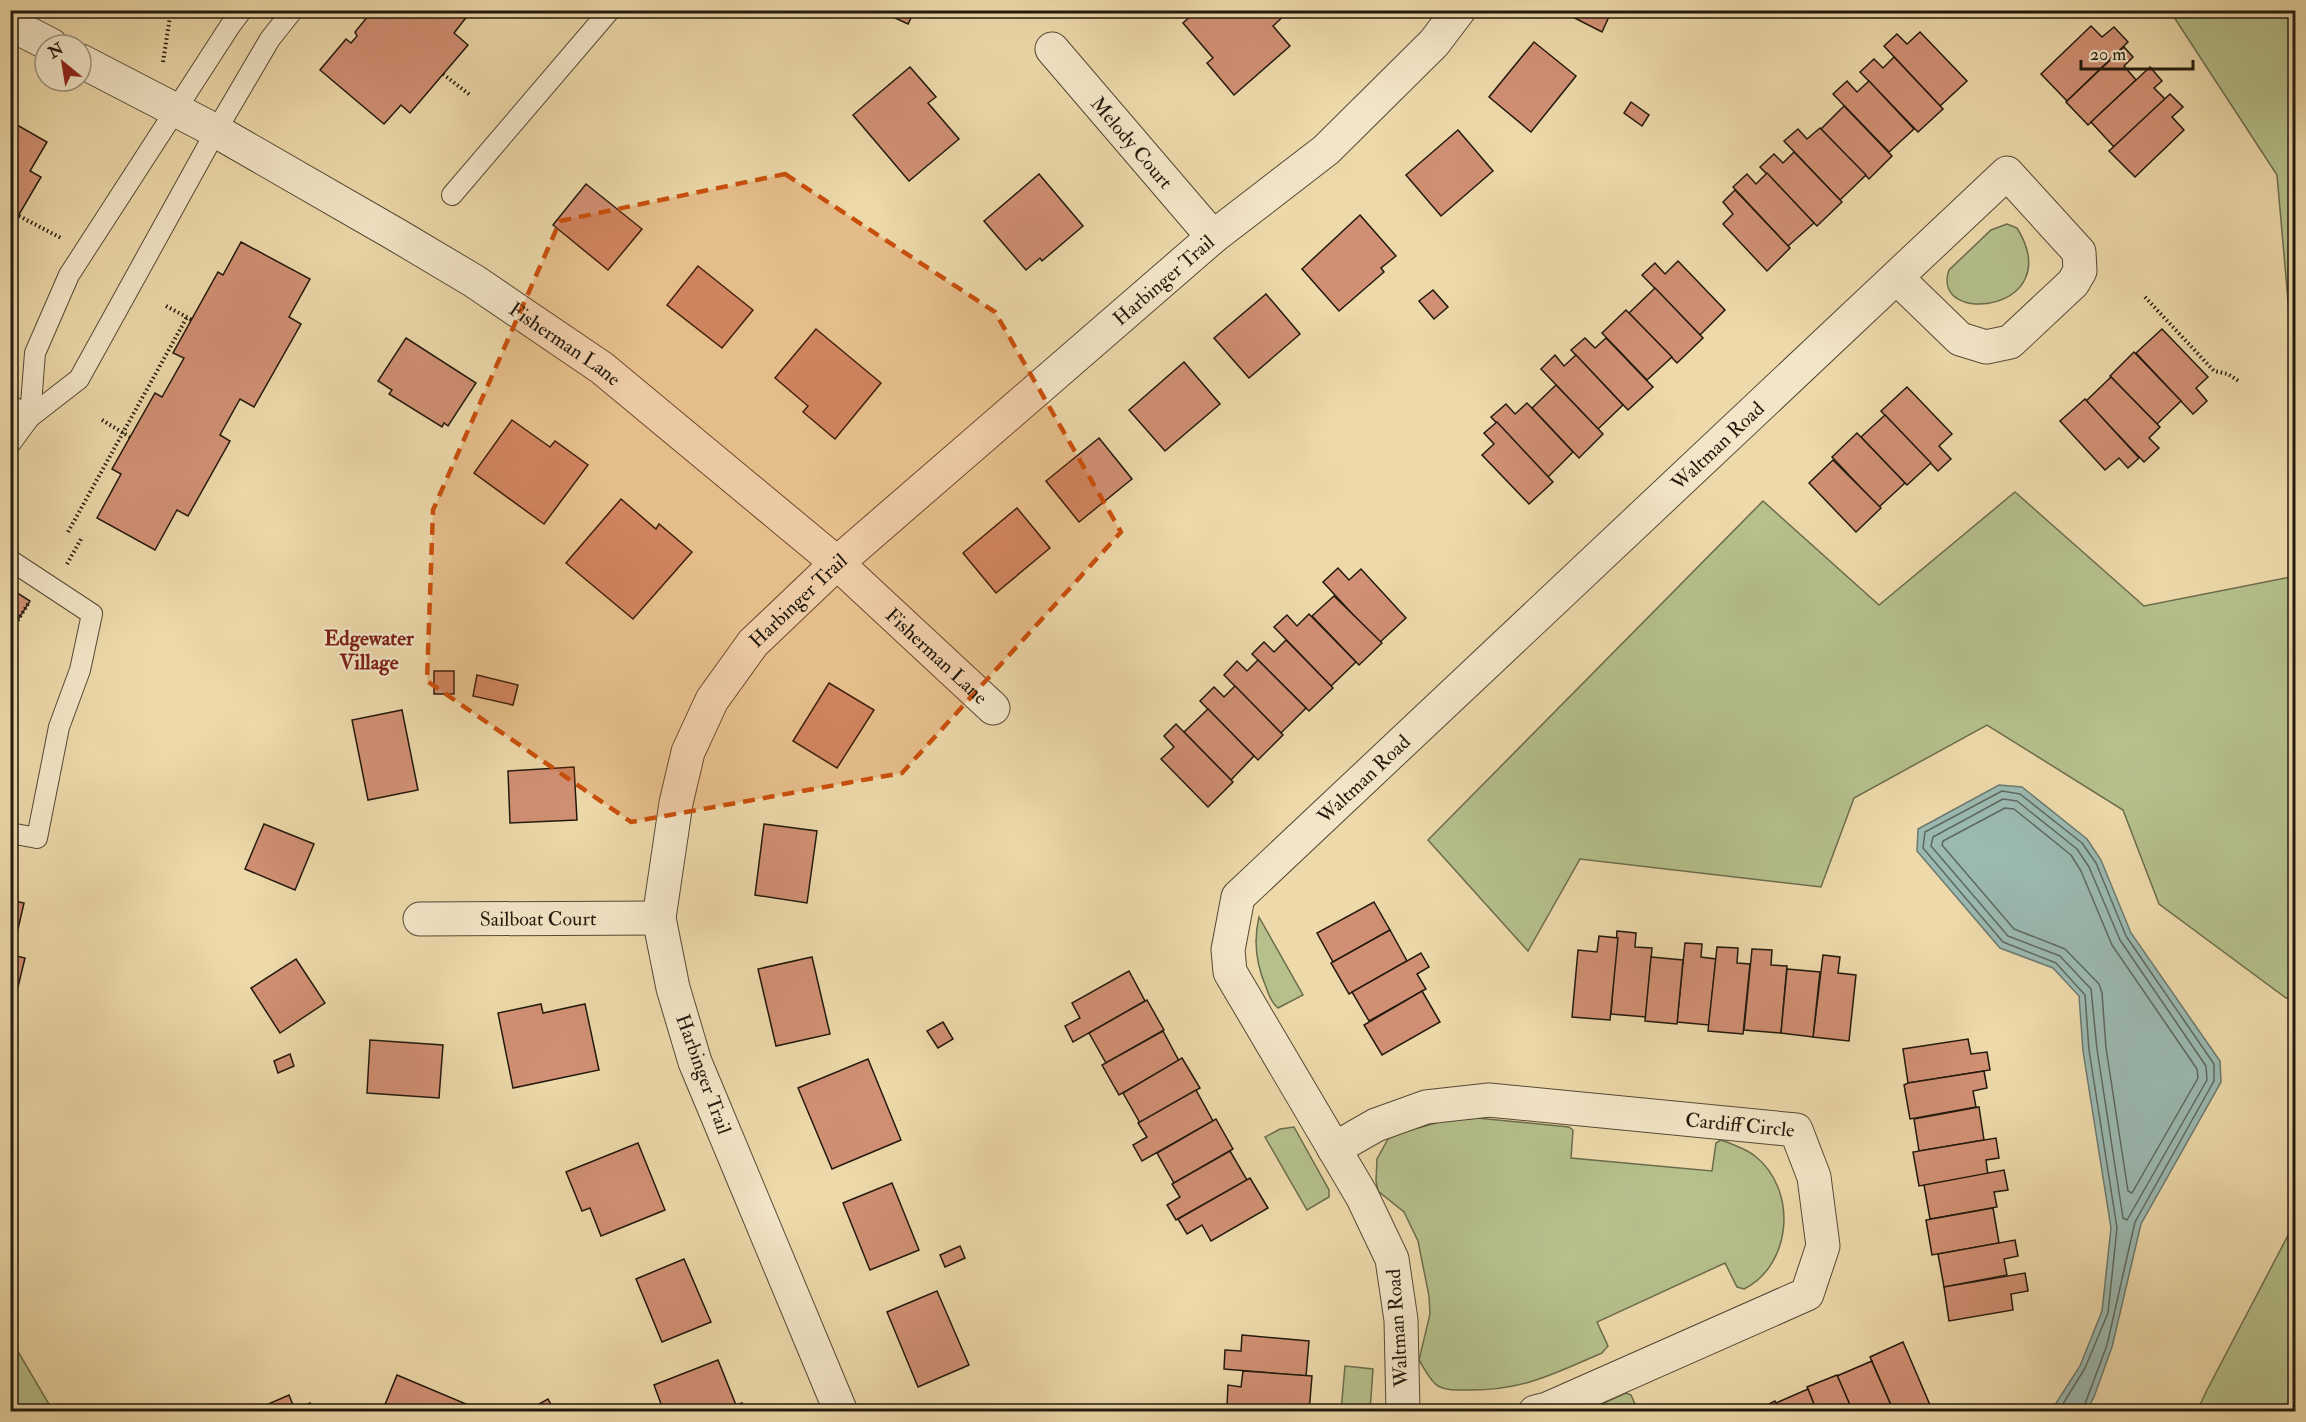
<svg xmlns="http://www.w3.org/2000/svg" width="2306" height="1422" font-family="'IM FELL Double Pica',serif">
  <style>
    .green { fill: #b5c08b; stroke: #6c6c4c; stroke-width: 1.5 }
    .water { fill: #9bb9b1; stroke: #6b796f; stroke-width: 1.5 }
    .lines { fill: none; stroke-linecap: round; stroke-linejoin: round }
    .shore { stroke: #5e695e; stroke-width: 1.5 }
    .building { fill: #d19074; stroke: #22190c; stroke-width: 1.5 }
    .lane-casing { stroke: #554934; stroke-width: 22 }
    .street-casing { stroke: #554934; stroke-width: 35 }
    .path { stroke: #22190c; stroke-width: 4; stroke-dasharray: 1.5 3; stroke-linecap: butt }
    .lane { stroke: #f3e6c8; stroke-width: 20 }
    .street { stroke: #f3e6c8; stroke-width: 33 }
    .marked { fill: #ca4f0c; fill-opacity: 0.2; stroke: #ca4f0c; stroke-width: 4.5; stroke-dasharray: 12 8; stroke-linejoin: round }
    .labels { text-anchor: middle; stroke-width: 4.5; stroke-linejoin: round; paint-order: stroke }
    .street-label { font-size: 20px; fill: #22190c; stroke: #f3e6c8 }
    .neighbourhood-label { font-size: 21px; font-weight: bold; fill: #7a1f14; stroke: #f3e6c8 }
  </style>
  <rect width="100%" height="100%" fill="#edd9aa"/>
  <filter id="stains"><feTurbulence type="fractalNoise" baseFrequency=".00333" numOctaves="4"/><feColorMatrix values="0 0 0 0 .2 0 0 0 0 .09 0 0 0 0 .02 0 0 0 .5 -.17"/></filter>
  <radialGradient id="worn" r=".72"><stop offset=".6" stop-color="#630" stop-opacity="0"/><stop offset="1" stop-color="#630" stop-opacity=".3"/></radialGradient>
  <g class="green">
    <path d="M2170 11H2295V380L2277 175Z"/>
    <path d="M2007 224 2017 228C2069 312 1929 327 1949 270L1991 230Z"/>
    <path d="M2015 492 2144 606 2295 576V998H2286L2159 904 2123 810 1987 725 1854 798 1821 887 1580 859 1528 951 1428 840 1763 501 1879 605Z"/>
    <path d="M1259 917 1303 995 1278 1008C1271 1002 1269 995 1266 987 1256 964 1253 942 1259 917Z"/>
    <path d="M1477 1118 1569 1127 1573 1130 1571 1158 1712 1171 1716 1143 1721 1140C1732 1144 1746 1149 1755 1156 1798 1190 1792 1265 1744 1289L1737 1287 1725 1263 1597 1322 1608 1346 1602 1353C1553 1374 1524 1390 1470 1390 1459 1390 1447 1391 1438 1386 1430 1381 1424 1368 1419 1360L1430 1314 1429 1296 1418 1241 1404 1212 1378 1191 1376 1181 1377 1159 1388 1139 1400 1133 1443 1121Z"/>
    <path d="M1294 1127 1329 1190V1197L1307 1210 1265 1137 1280 1129Z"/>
    <path d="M2295 1222V1411H2197L2206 1392Z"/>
    <path d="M11 1346 16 1348 53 1411H11Z"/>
    <path d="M1345 1366 1373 1369 1370 1411H1341Z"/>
    <path d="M1626 1393 1631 1395 1638 1411H1586Z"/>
  </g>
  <path class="water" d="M1999 785 2022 787 2087 839 2101 860 2131 933 2220 1061 2221 1082 2141 1224 2112 1347 2094 1397 2086 1411H2051L2080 1366 2102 1311 2111 1228 2083 1051 2079 996 2053 968 2000 948 1917 851 1918 829Z"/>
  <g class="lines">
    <g class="shore">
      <path d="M2003 799 2017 801 2077 849 2089 867 2120 940 2206 1066 2207 1080 2127 1220 2123 1218 2097 1049 2091 989 2060 956 2008 936 1931 846 1933 837Z"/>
      <path d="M2005 808 2014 809 2071 855 2081 871 2112 945 2197 1069 2198 1078 2132 1193 2128 1191 2106 1048 2102 993 2099 984 2065 949 2014 929 1942 845 1943 841Z"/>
      <path d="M2058 1412 2085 1368 2108 1313 2117 1228 2089 1050 2085 995 2056 963 2003 942 1923 848 1925 832 2002 791 2020 794 2082 843 2096 863 2126 936 2214 1064V1081L2135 1222 2107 1345 2082 1412"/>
    </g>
  </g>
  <g class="building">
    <path d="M373 10H472L454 33 468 45 410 113 401 105 384 124 320 70 346 39 351 43 357 36 355 32Z"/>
    <path d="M878 10H915L908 24Z"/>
    <path d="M1197 10H1290L1273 26 1290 46 1234 95 1207 63 1213 58 1183 23Z"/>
    <path d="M1559 10H1612L1602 32Z"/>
    <path d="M2091 26 2102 37 2114 27 2128 42 2067 101 2041 74Z"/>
    <path d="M1920 32 1967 81 1940 106 1884 46 1897 34 1907 44Z"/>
    <path d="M1534 42 1576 76 1531 132 1489 97Z"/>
    <path d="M2124 47 2133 57 2124 66 2136 80 2088 125 2066 102Z"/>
    <path d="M1894 57 1943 109 1918 132 1860 72 1874 59 1883 68Z"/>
    <path d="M910 67 936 97 928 103 959 139 909 181 853 115Z"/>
    <path d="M2150 67 2162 81 2154 88 2166 100 2114 147 2091 122Z"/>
    <path d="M1847 81 1857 92 1869 81 1914 129 1889 152 1833 94Z"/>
    <path d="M2170 94 2183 107 2172 117 2184 130 2135 177 2109 151Z"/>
    <path d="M1631 102 1649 115 1642 126 1624 113Z"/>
    <path d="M1844 106 1892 156 1869 179 1821 129Z"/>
    <path d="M10 121 47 142 30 171 41 177 10 230Z"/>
    <path d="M1820 128 1866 175 1840 200 1784 141 1798 129 1807 139Z"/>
    <path d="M1458 130 1493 171 1441 216 1406 175Z"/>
    <path d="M1794 152 1842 202 1817 226 1760 167 1774 154 1783 163Z"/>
    <path d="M1767 173 1814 223 1788 246 1733 187 1747 174 1756 184Z"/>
    <path d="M1039 174 1083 226 1042 261 1040 258 1026 270 984 221Z"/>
    <path d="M586 184 642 229 608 270 553 225Z"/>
    <path d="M1735 190 1790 248 1767 271 1723 224 1733 214 1723 202Z"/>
    <path d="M1360 215 1396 256 1381 268 1384 272 1339 311 1302 269Z"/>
    <path d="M241 242 310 279 289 317 301 324 254 407 240 399 220 435 230 441 188 516 177 510 155 550 97 518 121 474 112 469 155 393 162 397 184 358 173 353 218 272 223 275Z"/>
    <path d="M1678 261 1725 310 1700 335 1642 275 1655 263 1665 274Z"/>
    <path d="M698 266 753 310 722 348 667 305Z"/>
    <path d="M1655 288 1703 338 1677 363 1629 313Z"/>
    <path d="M1433 290 1448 307 1434 319 1419 301Z"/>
    <path d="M1266 294 1300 334 1249 378 1214 338Z"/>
    <path d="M1626 310 1672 357 1647 380 1602 333Z"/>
    <path d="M816 329 881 383 835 439 803 412 808 406 775 378Z"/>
    <path d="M2162 329 2208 377 2196 388 2207 401 2193 414 2136 353Z"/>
    <path d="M406 338 476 383 448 426 444 423 442 427 389 394 392 390 378 381Z"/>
    <path d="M1585 338 1595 348 1606 338 1653 387 1628 410 1571 350Z"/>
    <path d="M2134 352 2181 401 2157 424 2110 376Z"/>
    <path d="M1555 355 1564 366 1576 355 1623 405 1598 429 1541 369Z"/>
    <path d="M1184 362 1220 404 1165 451 1129 410Z"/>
    <path d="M2111 377 2160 427 2149 438 2159 448 2144 462 2086 401Z"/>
    <path d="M1556 385 1603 434 1579 458 1532 408Z"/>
    <path d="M1907 387 1952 434 1939 446 1951 459 1938 471 1881 411Z"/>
    <path d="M2085 399 2139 458 2128 468 2119 458 2105 470 2060 421Z"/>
    <path d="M1527 403 1573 452 1548 477 1491 417 1506 404 1515 414Z"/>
    <path d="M1885 415 1931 463 1907 485 1861 437Z"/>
    <path d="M512 420 550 447 555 441 588 465 544 524 474 473Z"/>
    <path d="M1497 422 1553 482 1529 504 1482 455 1494 444 1484 433Z"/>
    <path d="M1857 433 1905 483 1879 507 1832 457Z"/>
    <path d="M1099 438 1132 479 1079 522 1046 481Z"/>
    <path d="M1833 460 1881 508 1856 532 1809 483Z"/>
    <path d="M621 499 656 529 659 524 692 552 633 619 566 563Z"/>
    <path d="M1017 508 1050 548 996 593 963 553Z"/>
    <path d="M1338 568 1349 580 1361 569 1406 618 1379 643 1323 582Z"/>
    <path d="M11 589 30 601 16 623 10 619Z"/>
    <path d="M1334 596 1382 643 1359 665 1312 616Z"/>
    <path d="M1309 614 1356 662 1331 686 1274 627 1287 615 1297 626Z"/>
    <path d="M1286 640 1333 688 1309 711 1252 654 1264 642 1274 652Z"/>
    <path d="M1258 660 1306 708 1281 733 1224 675 1237 661 1247 671Z"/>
    <rect x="434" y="671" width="20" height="23"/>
    <path d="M477 675 518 685 513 705 473 696Z"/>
    <path d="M829 683 874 710 837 768 793 741Z"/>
    <path d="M1235 686 1283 735 1258 760 1200 701 1214 687 1224 697Z"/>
    <path d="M1208 709 1254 756 1231 780 1184 732Z"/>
    <path d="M402 710 418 790 368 800 352 720Z"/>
    <path d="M1176 724 1233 782 1208 807 1161 759 1174 747 1164 736Z"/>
    <path d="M574 767 577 820 510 823 508 771Z"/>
    <path d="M264 824 314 844 295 890 245 869Z"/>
    <path d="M764 824 817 831 807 903 755 895Z"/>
    <path d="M10 900 24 903 12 955 25 958 10 1020Z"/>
    <path d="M1374 902 1390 930 1333 962 1317 933Z"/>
    <path d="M1390 930 1407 961 1349 994 1331 963Z"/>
    <path d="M1617 931 1636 933 1635 947 1652 948 1646 1017 1611 1014Z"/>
    <path d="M1599 936 1618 938 1610 1020 1572 1017 1578 950 1597 952Z"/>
    <path d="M1685 943 1702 944 1701 957 1716 959 1709 1025 1677 1022Z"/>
    <path d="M1717 947 1738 948 1737 963 1750 964 1743 1034 1708 1031Z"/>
    <path d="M1752 949 1772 950 1771 965 1787 966 1781 1033 1744 1030Z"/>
    <path d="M1421 953 1429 967 1417 974 1426 989 1369 1021 1352 992Z"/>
    <path d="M1823 955 1840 957 1838 973 1856 975 1849 1041 1813 1037Z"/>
    <path d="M812 957 830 1034 776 1046 758 969Z"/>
    <path d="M1651 957 1683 960 1677 1024 1645 1021Z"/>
    <path d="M296 959 325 1003 280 1033 251 988Z"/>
    <path d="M1787 969 1820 972 1813 1037 1781 1033Z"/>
    <path d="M1129 971 1145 1001 1073 1042 1065 1026 1080 1018 1072 1003Z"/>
    <path d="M1422 991 1440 1022 1382 1055 1364 1025Z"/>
    <path d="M1147 1000 1164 1030 1106 1063 1089 1033Z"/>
    <path d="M541 1004 543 1013 585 1004 599 1070 513 1088 498 1013Z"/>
    <path d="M943 1022 953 1039 938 1048 927 1031Z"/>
    <path d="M1163 1031 1179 1061 1119 1095 1102 1065Z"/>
    <path d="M1968 1039 1971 1054 1987 1052 1990 1070 1908 1083 1903 1049Z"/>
    <path d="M370 1040 443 1045 439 1098 367 1093Z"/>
    <path d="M290 1054 294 1066 278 1073 274 1061Z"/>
    <path d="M1182 1058 1200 1088 1140 1123 1123 1093Z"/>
    <path d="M868 1059 901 1140 832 1169 798 1088Z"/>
    <path d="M1984 1071 1987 1088 1973 1091 1976 1107 1910 1119 1904 1085 1908 1083Z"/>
    <path d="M1196 1090 1213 1121 1142 1161 1133 1145 1147 1137 1138 1123Z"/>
    <path d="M1979 1107 1984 1140 1919 1151 1914 1119Z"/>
    <path d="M1216 1119 1233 1149 1174 1183 1157 1153Z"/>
    <path d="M1996 1138 1999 1158 1986 1160 1988 1175 1919 1186 1913 1152Z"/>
    <path d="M638 1143 665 1210 601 1236 590 1208 582 1211 566 1172Z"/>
    <path d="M1230 1151 1247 1180 1176 1220 1167 1205 1180 1197 1172 1184Z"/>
    <path d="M2004 1170 2008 1190 1994 1192 1997 1207 1930 1219 1924 1185Z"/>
    <path d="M1250 1178 1268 1208 1211 1241 1202 1225 1187 1234 1178 1219Z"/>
    <path d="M892 1183 919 1250 870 1270 843 1203Z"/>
    <path d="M1993 1208 1999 1243 1932 1255 1926 1220Z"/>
    <path d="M2015 1240 2018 1256 2004 1259 2007 1275 1944 1287 1938 1254Z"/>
    <path d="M960 1246 965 1258 945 1267 940 1255Z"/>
    <path d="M684 1259 711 1322 662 1342 636 1279Z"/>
    <path d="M2025 1273 2028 1291 2011 1294 2013 1310 1949 1321 1944 1287Z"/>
    <path d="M937 1291 969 1365 918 1387 887 1312Z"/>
    <path d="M1242 1335 1309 1341 1306 1376 1224 1369 1225 1350 1241 1351Z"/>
    <path d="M1903 1342 1930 1405 1915 1412H1894L1870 1357Z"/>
    <path d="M718 1360 736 1405 742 1403 745 1412H664L654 1385Z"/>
    <path d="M1872 1361V1362L1894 1412H1853L1837 1376Z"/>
    <path d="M1243 1371 1312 1376 1309 1412 1227 1406 1228 1385 1241 1387Z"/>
    <path d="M397 1375 478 1409 476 1412H382Z"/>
    <path d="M1837 1375 1853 1412H1817L1807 1387Z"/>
    <path d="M1808 1389 1817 1412H1780L1776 1403Z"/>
    <path d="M289 1395 295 1410 310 1403 314 1412H250Z"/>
    <path d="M548 1399 555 1412H532L530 1409Z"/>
    <path d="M1775 1401 1780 1412H1752Z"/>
    <path d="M1238 1407 1293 1412H1237Z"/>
  </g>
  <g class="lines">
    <g class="lane-casing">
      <g id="lane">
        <path d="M452 195 610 10"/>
        <path d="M10 405 30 417"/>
        <path d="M30 417 35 353 69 275 230 26 242 10"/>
        <path d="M10 444 30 417 79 379 216 131 270 39 293 10"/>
        <path d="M10 560 92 614 80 670 59 727 37 838 10 833"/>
      </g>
    </g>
    <g class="street-casing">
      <g id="street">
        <path d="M10 24 51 45"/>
        <path id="s1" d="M1052 49 1213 237"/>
        <path id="s2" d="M81 61 216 131 395 234 474 281 602 368 837 563 993 708"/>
        <path id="s3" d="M420 919 659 918"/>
        <path id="s4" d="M1334 1149 1376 1125 1426 1107 1489 1100 1796 1130 1814 1177 1823 1246 1807 1294 1547 1409 1535 1412"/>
        <path id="s5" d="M841 1412 695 1062 673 988 659 918 676 803 688 752 712 700 753 643 837 563 1213 237 1326 150 1434 43 1459 10"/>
        <path id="s6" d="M1403 1412 1401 1320 1392 1259 1362 1196 1230 972 1228 950 1238 897 2007 173 2079 252 2080 271 2073 283 2010 342 1986 347 1960 339 1897 278"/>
      </g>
    </g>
    <g class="path">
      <path d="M163 62 171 10"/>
      <path d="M443 74 470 95"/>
      <path d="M19 216 61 238"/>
      <path d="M2145 297 2214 371 2228 374 2240 382"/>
      <path d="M166 306 192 320"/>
      <path d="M102 420 130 437"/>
      <path d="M68 532 187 317"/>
      <path d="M67 564 81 539"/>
      <path d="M13 633 16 623 28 604"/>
    </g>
    <use href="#lane" class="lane"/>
    <use href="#street" class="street"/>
  </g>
  <path class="marked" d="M785 174 995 312 1121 532 902 773 631 822 427 681 433 510 560 221Z"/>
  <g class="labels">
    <g class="street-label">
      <text dy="7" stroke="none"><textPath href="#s1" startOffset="123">Melody Court</textPath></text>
      <text dy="7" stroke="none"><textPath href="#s5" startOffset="1372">Harbinger Trail</textPath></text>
      <text dy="7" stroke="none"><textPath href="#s2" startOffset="561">Fisherman Lane</textPath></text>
      <text dy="7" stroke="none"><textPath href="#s6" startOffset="1218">Waltman Road</textPath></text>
      <text dy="7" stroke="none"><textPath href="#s5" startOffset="886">Harbinger Trail</textPath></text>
      <text dy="7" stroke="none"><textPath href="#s2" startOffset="1047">Fisherman Lane</textPath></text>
      <text dy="7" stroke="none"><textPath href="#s6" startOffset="732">Waltman Road</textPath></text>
      <text dy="7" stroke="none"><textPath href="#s3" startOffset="118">Sailboat Court</textPath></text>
      <text transform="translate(704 1074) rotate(70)" y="7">Harbinger Trail</text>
      <text dy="7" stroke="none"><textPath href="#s4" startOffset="417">Cardiff Circle</textPath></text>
      <text transform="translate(1397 1328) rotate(-94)" y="7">Waltman Road</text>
    </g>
    <g class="neighbourhood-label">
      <text x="369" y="645">Edgewater<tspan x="369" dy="24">Village</tspan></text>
    </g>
  </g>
  <rect width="2306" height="1422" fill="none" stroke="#edd9aa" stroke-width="36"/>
  <rect x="12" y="12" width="2282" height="1398" fill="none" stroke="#22190c" stroke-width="3"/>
  <rect x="18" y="18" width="2270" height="1386" fill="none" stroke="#22190c" stroke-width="1.5"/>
  <g transform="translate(63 63) rotate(330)"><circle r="28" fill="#f3e6c8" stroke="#9f947d" stroke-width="1.5"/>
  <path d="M0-4.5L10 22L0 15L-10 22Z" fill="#8f2418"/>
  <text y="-9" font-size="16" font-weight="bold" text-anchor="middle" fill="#22190c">N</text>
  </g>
  <path d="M2081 60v9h112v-9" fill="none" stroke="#22190c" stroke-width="3"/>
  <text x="2090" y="60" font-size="18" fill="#22190c" stroke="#f3e6c8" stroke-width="4.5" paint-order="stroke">20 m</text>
  <rect width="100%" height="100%" filter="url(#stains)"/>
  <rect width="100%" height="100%" fill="url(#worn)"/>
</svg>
